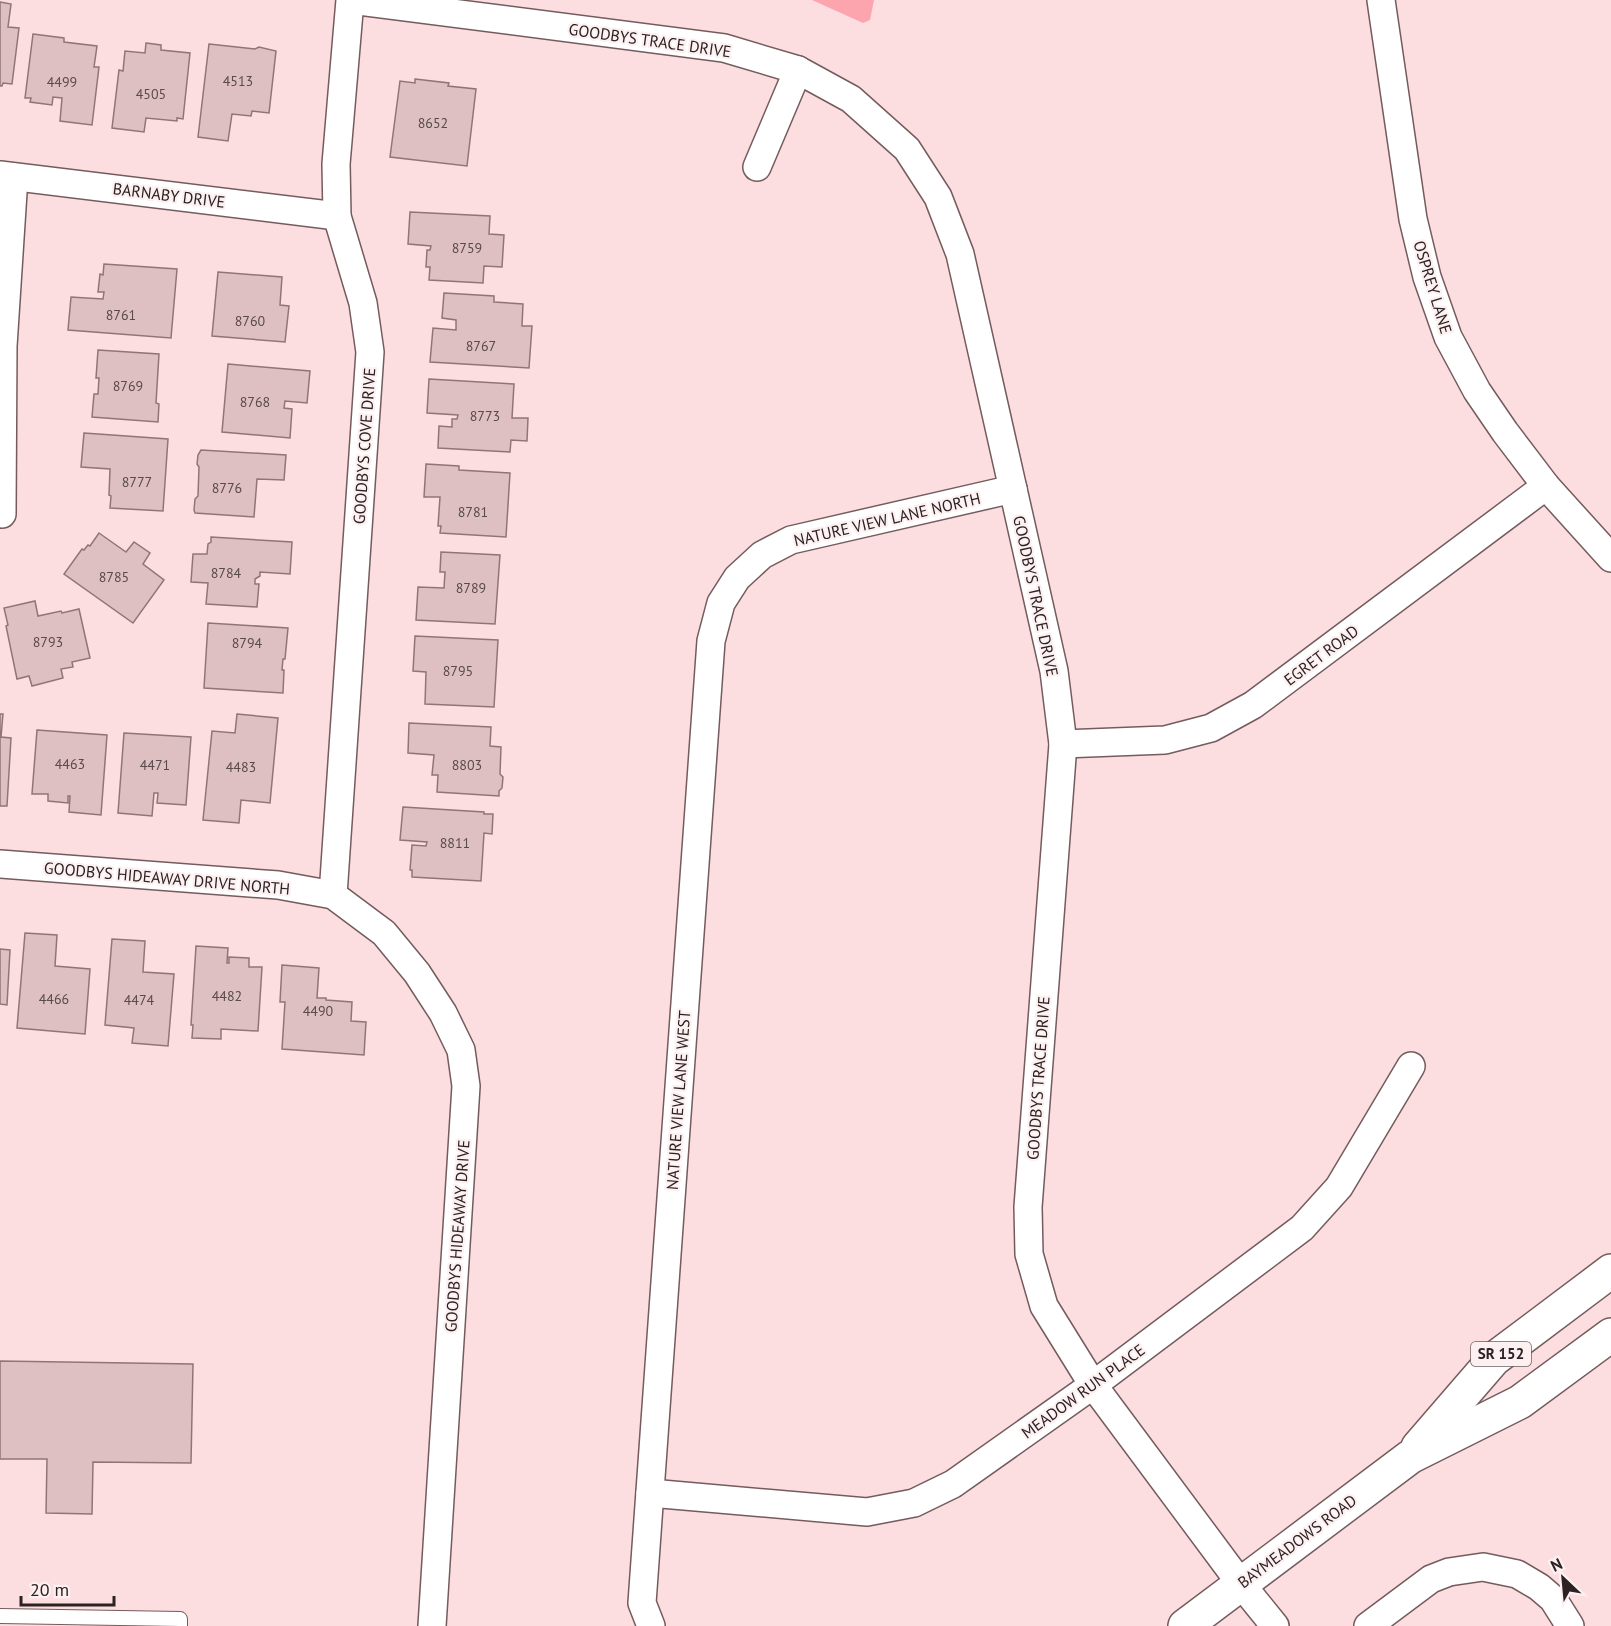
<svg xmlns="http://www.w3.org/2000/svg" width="1611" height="1626" font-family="'PT Sans',sans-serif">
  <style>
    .water { fill: #fca5af }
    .building { fill: #dec0c3; stroke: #907578; stroke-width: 1.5 }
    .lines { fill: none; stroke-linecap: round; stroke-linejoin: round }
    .service-casing { stroke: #745b5d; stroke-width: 16 }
    .minor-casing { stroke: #745b5d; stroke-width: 30 }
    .primary-casing { stroke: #745b5d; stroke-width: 36 }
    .service { stroke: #fff; stroke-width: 14 }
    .minor { stroke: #fff; stroke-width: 27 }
    .primary { stroke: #fff; stroke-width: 33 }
    .labels { text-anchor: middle; stroke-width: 4.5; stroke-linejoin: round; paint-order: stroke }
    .number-label { font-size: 14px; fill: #594a4b }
    .shield { fill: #fdf0f1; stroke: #6b6061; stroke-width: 1.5 }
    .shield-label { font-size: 15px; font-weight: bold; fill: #2d2223 }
    .street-label { font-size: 16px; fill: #2d2223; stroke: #fdf0f1 }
  </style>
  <rect width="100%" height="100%" fill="#fcdee0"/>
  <path class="water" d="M812 0H874L870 20 863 23Z"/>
  <g class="building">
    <path d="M0 2 11 4 8 27 19 28 12 84 3 83 2 86H0Z"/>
    <path d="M33 34 64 38V42L97 46 94 67H99L92 125 60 121 62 98 53 97 52 105 30 102 31 98H25Z"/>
    <path d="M146 43 161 45V50L190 53 183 119 177 118V121L146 118 144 132 112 128 119 70 123 71 125 51 145 53Z"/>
    <path d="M209 44 255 49 259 47 276 51 269 113 252 111 251 116 232 114 228 141 198 137Z"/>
    <path d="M415 79 449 83 448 86 476 89 467 166 390 157 400 81 415 83Z"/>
    <path d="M410 212 490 216 489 234 504 235 502 267 484 266 483 283 429 280 430 267H426L427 250H430L431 246 408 244Z"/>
    <path d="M104 264 177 269 171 338 68 330 71 297 103 299 104 292H98L100 274 103 275Z"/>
    <path d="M218 272 282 277 280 305 289 306 285 342 212 336Z"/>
    <path d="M444 293 494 296V302L523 304 522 326H532L529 368 430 362 433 328 456 330V320L442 318Z"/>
    <path d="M98 350 159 354 156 403 159 404 158 422 92 417 94 394H98L99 378H96Z"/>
    <path d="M228 364 310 371 307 403 285 401 284 408 292 409 290 438 222 432Z"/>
    <path d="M429 379 514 384 512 418H528L527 441 511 440 510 452 438 448 439 426 452 427V419H457L458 415 427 413Z"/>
    <path d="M84 433 168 439 163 511 110 508 111 496 109 495 110 469 81 467Z"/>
    <path d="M201 450 286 455 284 480 257 479 254 517 195 513 194 510 195 499 198 496 199 467 197 464 198 455Z"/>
    <path d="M426 464 459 466V470L510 473 506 537 440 533 441 526H438L440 497H424Z"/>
    <path d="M99 533 126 552 134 542 150 553 143 564 164 580 133 623 64 574 82 549 84 550 88 545 90 546Z"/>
    <path d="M211 537 292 542 290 574 260 572V576L255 579V584H259L257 607 206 604 208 583 191 582 193 554H207L208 544 211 542Z"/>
    <path d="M441 552 500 555 495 624 416 620 418 587 444 588 445 572H440Z"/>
    <path d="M35 601 38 616 61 611 62 613 79 609 90 658 72 662 73 667 61 669 63 678 32 686 29 676 17 679 6 626 8 625 4 608Z"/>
    <path d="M208 623 288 628 285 659H283L282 670H284L283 693 204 688Z"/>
    <path d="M415 636 498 640 494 707 425 704 426 672 413 671Z"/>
    <path d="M0 714H3L1 737 11 738 7 806H0Z"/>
    <path d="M237 714 278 718 270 803 241 800 239 823 203 820 212 731 235 733Z"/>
    <path d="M409 723 491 727 490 746 501 747 500 774 503 777 502 788 499 791V796L437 792 438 775H432L434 755 408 753Z"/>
    <path d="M37 730 107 735 101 815 69 812 70 796H68V803L48 801V794H32Z"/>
    <path d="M124 733 191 737 186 805 157 803 158 793H154L152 816 118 813Z"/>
    <path d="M403 807 484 812V814H493L492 834 484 833 481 881 412 877V870H410L412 845 426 846 427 842 400 840Z"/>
    <path d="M25 933 57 935 55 966 90 969 85 1034 17 1028Z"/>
    <path d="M112 939 145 941 143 972 174 974 168 1046 132 1043 134 1028 105 1025Z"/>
    <path d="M196 946 228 948 227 963H229V957L249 958V967H262L258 1031 221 1029V1039L192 1038 193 1025H191Z"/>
    <path d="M0 949 10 950 7 1005 0 1004Z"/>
    <path d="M282 965 319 968 317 998H326V1000L352 1002 351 1021 366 1022 364 1055 282 1049 285 1002H280Z"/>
    <path d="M0 1361 193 1364 191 1463 93 1462 92 1514 46 1513 47 1459H0Z"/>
  </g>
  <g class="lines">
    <g class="service-casing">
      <path id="service" d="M0 1616 180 1619V1626"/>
    </g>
    <g class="minor-casing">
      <g id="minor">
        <path d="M351 0 724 48 798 70 851 99 907 149 938 197 960 254 1054 671 1063 744 1028 1207 1029 1254 1044 1306 1093 1385 1241 1584 1275 1626"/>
        <path d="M1381 0 1413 219 1427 277 1448 337 1477 391 1505 432 1546 486 1611 558"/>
        <path d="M757 167 798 70"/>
        <path d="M0 175 337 216"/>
        <path d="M2 514 3 346 14 177"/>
        <path d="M1063 744 1165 740 1211 728 1253 705 1546 486"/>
        <path d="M0 864 278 885 333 895 384 933 417 973 443 1013 461 1050 466 1086 432 1626"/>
        <path d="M333 895 370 352 363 303 337 216 336 164 350 0"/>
        <path d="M650 1493 867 1512 914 1503 953 1484 1093 1385 1302 1228 1339 1187 1411 1066"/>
        <path d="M651 1626 642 1603 711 641 721 603 737 578 762 555 791 540 1013 489"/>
        <path d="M1368 1626 1431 1579 1449 1572 1483 1567 1517 1574 1539 1587 1553 1599 1570 1626"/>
      </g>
    </g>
    <g class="primary-casing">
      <g id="primary">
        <path d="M1418 1447 1494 1359 1611 1271"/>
        <path d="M1185 1626 1410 1457 1520 1402 1611 1335"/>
      </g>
    </g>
    <use href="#service" class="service"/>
    <use href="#minor" class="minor"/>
    <use href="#primary" class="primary"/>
  </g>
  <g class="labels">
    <g class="number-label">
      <text x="238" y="86">4513</text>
      <text x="62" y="87">4499</text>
      <text x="151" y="99">4505</text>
      <text x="433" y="128">8652</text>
      <text x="467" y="253">8759</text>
      <text x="121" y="320">8761</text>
      <text x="250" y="326">8760</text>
      <text x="481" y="351">8767</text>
      <text x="128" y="391">8769</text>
      <text x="255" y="407">8768</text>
      <text x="485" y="421">8773</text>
      <text x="137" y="487">8777</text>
      <text x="227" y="493">8776</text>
      <text x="473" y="517">8781</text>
      <text x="226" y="578">8784</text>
      <text x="114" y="582">8785</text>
      <text x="471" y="593">8789</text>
      <text x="48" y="647">8793</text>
      <text x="247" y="648">8794</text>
      <text x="458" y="676">8795</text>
      <text x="70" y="769">4463</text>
      <text x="155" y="770">4471</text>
      <text x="467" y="770">8803</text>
      <text x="241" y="772">4483</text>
      <text x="455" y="848">8811</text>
      <text x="227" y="1001">4482</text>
      <text x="54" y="1004">4466</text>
      <text x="139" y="1005">4474</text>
      <text x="318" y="1016">4490</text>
    </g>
    <rect class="shield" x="1471" y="1342" width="60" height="24" rx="4.5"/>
    <g class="shield-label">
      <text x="1501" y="1359">SR 152</text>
    </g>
    <g class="street-label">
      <text transform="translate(650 40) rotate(8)" y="6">GOODBYS TRACE DRIVE</text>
      <text transform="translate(169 195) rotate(7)" y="6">BARNABY DRIVE</text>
      <text transform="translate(1433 287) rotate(73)" y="6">OSPREY LANE</text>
      <text transform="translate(364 446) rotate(-86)" y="6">GOODBYS COVE DRIVE</text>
      <text transform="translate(887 519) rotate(-13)" y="6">NATURE VIEW LANE NORTH</text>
      <text transform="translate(1036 596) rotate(78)" y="6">GOODBYS TRACE DRIVE</text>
      <text transform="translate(1321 655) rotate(-37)" y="6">EGRET ROAD</text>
      <text transform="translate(167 878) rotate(5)" y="6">GOODBYS HIDEAWAY DRIVE NORTH</text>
      <text transform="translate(1038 1078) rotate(-86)" y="6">GOODBYS TRACE DRIVE</text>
      <text transform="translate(678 1100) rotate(-86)" y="6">NATURE VIEW LANE WEST</text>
      <text transform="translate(457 1236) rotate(-86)" y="6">GOODBYS HIDEAWAY DRIVE</text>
      <text transform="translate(1083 1391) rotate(-36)" y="6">MEADOW RUN PLACE</text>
      <text transform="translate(1297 1541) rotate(-37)" y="6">BAYMEADOWS ROAD</text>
    </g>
  </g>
  <g transform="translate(1563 1578) rotate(334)" stroke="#fdf0f1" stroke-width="4.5" paint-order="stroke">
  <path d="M0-4.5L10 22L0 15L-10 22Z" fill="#2d2223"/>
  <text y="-9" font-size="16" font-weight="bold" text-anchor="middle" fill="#2d2223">N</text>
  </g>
  <path d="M21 1596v9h93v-9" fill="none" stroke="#2d2223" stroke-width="3"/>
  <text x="30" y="1596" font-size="18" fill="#2d2223" stroke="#fdf0f1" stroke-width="4.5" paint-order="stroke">20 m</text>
</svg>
